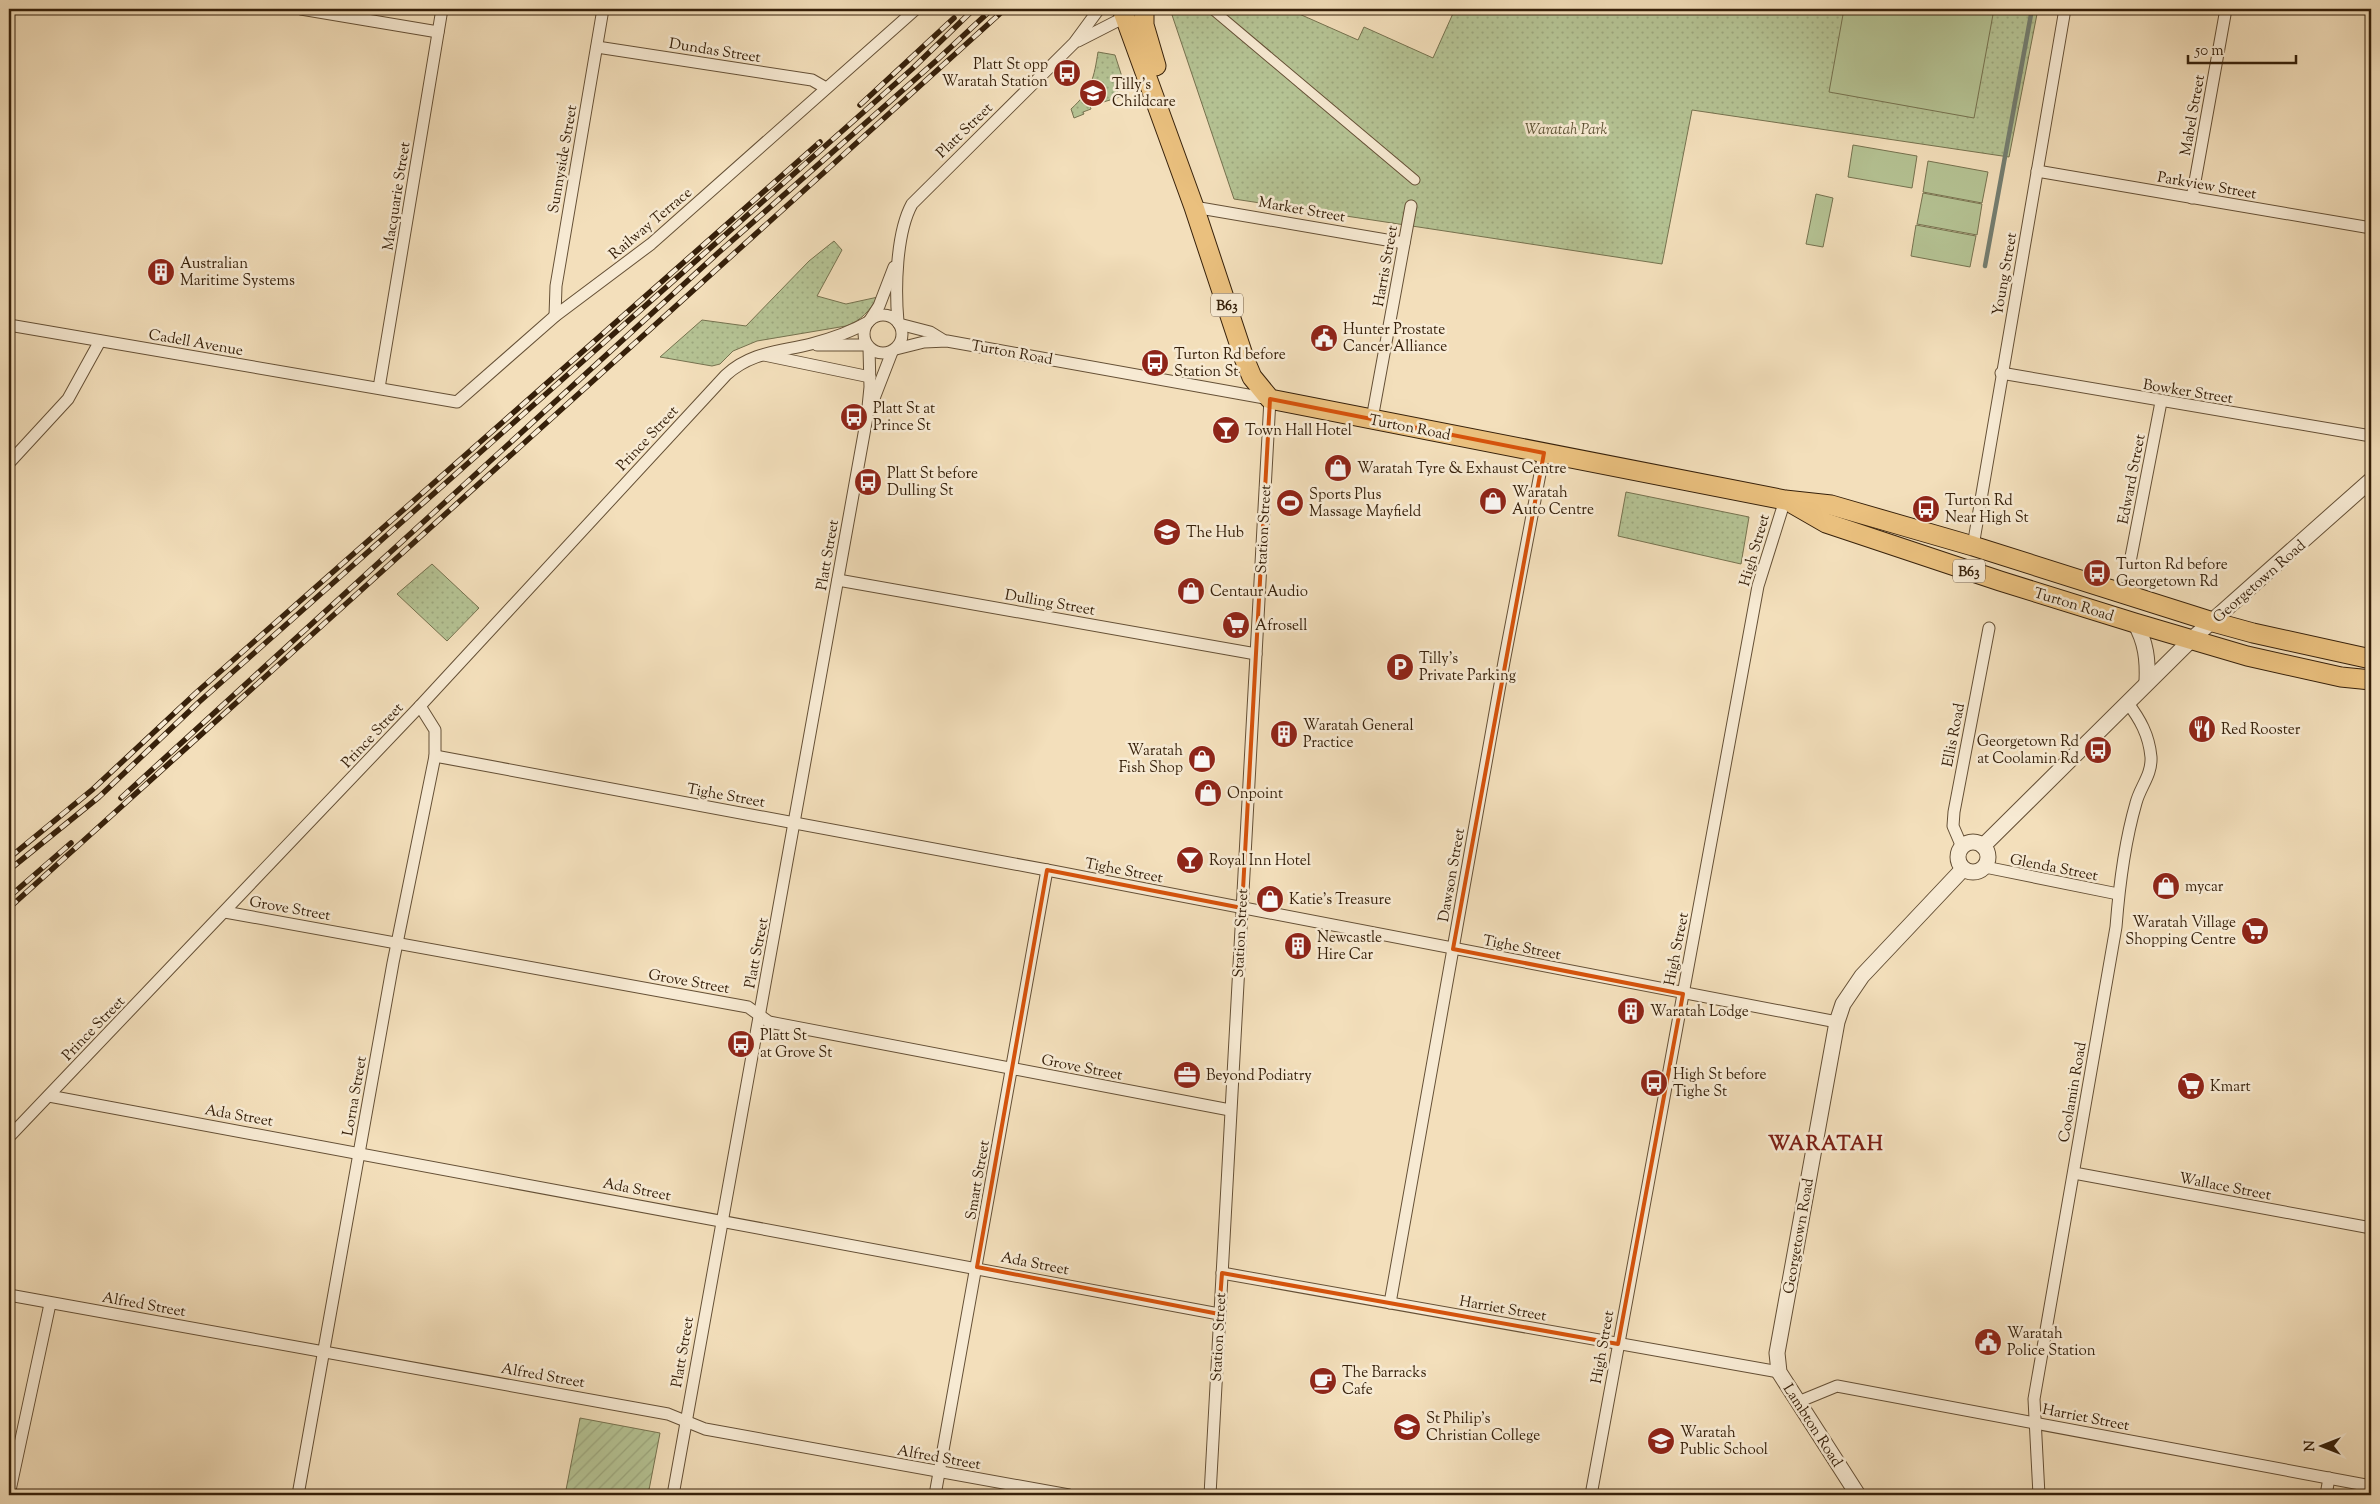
<svg xmlns="http://www.w3.org/2000/svg" width="2380" height="1504" font-family="'Sorts Mill Goudy',serif">
  <style>
    .grass { fill: url(#grass-dots); stroke: #76724f }
    .garden { fill: url(#garden-furrows); stroke: #76724f }
    .pitch { fill: #b5c394; stroke: #76724f }
    .lines { fill: none; stroke-linecap: round; stroke-linejoin: round }
    .stream { stroke: #747e71; stroke-width: 4.5 }
    .pedestrian-casing { stroke: #655036; stroke-width: 11 }
    .minor-casing { stroke: #655036; stroke-width: 13 }
    .tertiary-casing { stroke: #655036; stroke-width: 17 }
    .primary-casing { stroke: #36200a; stroke-width: 21 }
    .pedestrian { stroke: #f7ead3; stroke-width: 9 }
    .minor { stroke: #f7ead3; stroke-width: 11 }
    .tertiary { stroke: #f7ead3; stroke-width: 15 }
    .primary { stroke: #eac07e; stroke-width: 19 }
    .rail-casing { stroke: #36200a; stroke-width: 5.5 }
    .rail { stroke: #f7ead3; stroke-width: 4; stroke-dasharray: 11; stroke-linecap: butt }
    .marked { fill: none; stroke: #d6530c; stroke-width: 4; stroke-linejoin: round }
    .labels { text-anchor: middle; stroke-width: 5; stroke-linejoin: round; paint-order: stroke }
    .shield { fill: #f7ead3; stroke: #705d46; stroke-width: 1 }
    .shield-label { font-size: 14px; font-weight: bold; fill: #36200a }
    .street-label { font-size: 15px; fill: #36200a; stroke: #f7ead3 }
    .poi-label { font-size: 15px; fill: #36200a; stroke: #f7ead3; text-anchor: start }
    .park-label { font-size: 15px; font-style: italic; fill: #5c5133; stroke: #f7ead3 }
    .district-label { font-size: 20px; font-weight: bold; letter-spacing: 1px; fill: #7a1f14; stroke: #f7ead3 }
  </style>
  <defs>
    <pattern id="grass-dots" width="8" height="8" patternUnits="userSpaceOnUse" patternTransform="scale(1.25)"><rect width="8" height="8" fill="#b5c394"/><path d="M2 2h.1M6 6h.1" fill="none" stroke="#9ca77e" stroke-width="1.8" stroke-linecap="round"/></pattern>
    <pattern id="garden-furrows" width="10" height="10" patternUnits="userSpaceOnUse" patternTransform="scale(1.25)"><rect width="10" height="10" fill="#b5c394"/><path d="M-1 1l2-2M0 10L10 0M9 11l2-2" fill="none" stroke="#9ca77e"/></pattern>
  </defs>
  <rect width="100%" height="100%" fill="#f3dfbb"/>
  <filter id="stains"><feTurbulence type="fractalNoise" baseFrequency=".004" numOctaves="4"/><feColorMatrix values="0 0 0 0 .2 0 0 0 0 .09 0 0 0 0 .02 0 0 0 .5 -.17"/></filter>
  <radialGradient id="worn" r=".72"><stop offset=".6" stop-color="#630" stop-opacity="0"/><stop offset="1" stop-color="#630" stop-opacity=".3"/></radialGradient>
  <g class="grass">
    <path d="M1170 9H1288L1358 40 1364 27 1433 58 1455 9H2038L2009 157 1692 110 1662 264 1234 199Z"/>
    <path d="M1098 52 1115 55 1124 83 1115 86 1120 97 1090 106 1091 109 1083 112 1084 114 1074 118 1071 109C1092 90 1094 77 1098 52Z"/>
    <path d="M834 241 842 250 817 296 846 304 878 297C869 311 862 320 846 326L757 341 733 351 720 364 712 366 660 357 702 320 746 326 809 261Z"/>
    <path d="M1626 492 1749 517 1741 564 1618 536Z"/>
    <path d="M432 564 479 608 447 641 397 594Z"/>
  </g>
  <path class="garden" d="M580 1418 660 1433 648 1495H565Z"/>
  <g class="pitch">
    <path d="M1844 9H1994L1974 118 1829 92Z"/>
    <path d="M1853 145 1917 156 1912 188 1848 177Z"/>
    <path d="M1928 161 1988 172 1982 203 1923 192Z"/>
    <path d="M1923 193 1982 204 1977 235 1917 224Z"/>
    <path d="M1816 194 1833 198 1823 247 1806 244Z"/>
    <path d="M1916 225 1976 236 1970 267 1911 256Z"/>
  </g>
  <g class="lines">
    <path class="stream" d="M1985 266 2032 9"/>
    <g class="pedestrian-casing">
      <path id="pedestrian" d="M1212 9 1415 180"/>
    </g>
    <g class="minor-casing">
      <g id="minor">
        <path d="M301 9 438 32"/>
        <path d="M1078 41 1125 17"/>
        <path d="M597 47 812 80 826 88"/>
        <path d="M2037 171 2371 228"/>
        <path d="M2192 198 2226 9"/>
        <path d="M1194 207 1404 243"/>
        <circle cx="883" cy="334" r="19"/>
        <path d="M555 316 556 286 603 9"/>
        <path d="M870 320 879 306 894 267"/>
        <path d="M898 322C895 289 896 233 912 204L1074 43 1099 9"/>
        <path d="M899 324 930 332 943 340"/>
        <path d="M9 325 457 402 555 316 651 244 916 9"/>
        <path d="M817 345H866"/>
        <path d="M896 349 924 342 947 341 1270 399 1210 1495"/>
        <path d="M764 355 870 377"/>
        <path d="M2001 373 2371 436"/>
        <path d="M379 388 442 9"/>
        <path d="M873 401 892 352"/>
        <path d="M1372 419 1411 206"/>
        <path d="M9 463 68 399 100 341"/>
        <path d="M1973 546 2065 9"/>
        <path d="M2130 562 2161 402"/>
        <path d="M838 580 1256 654"/>
        <path d="M435 756 1047 870 1837 1022"/>
        <path d="M1962 847 1953 826 1954 812 1989 628"/>
        <path d="M1985 867 2118 894"/>
        <path d="M225 912 748 1007 769 1022 1230 1110"/>
        <path d="M49 1096 1219 1314"/>
        <path d="M9 1137 420 706 726 375C751 352 779 352 811 344 830 339 851 332 868 322"/>
        <path d="M2074 1173 2371 1228"/>
        <path d="M1222 1273 1779 1372"/>
        <path d="M9 1295 668 1414 705 1429 1069 1495"/>
        <path d="M1390 1303 1504 662 1544 453"/>
        <path d="M1798 1402 1837 1386 2371 1486"/>
        <path d="M9 1495 50 1304"/>
        <path d="M298 1495 393 963 435 756V730L420 706"/>
        <path d="M673 1495 867 417 870 387 869 348"/>
        <path d="M935 1495 1047 870"/>
        <path d="M1591 1495 1758 586 1785 500"/>
        <path d="M2039 1495 2034 1399 2116 927C2119 888 2125 841 2136 803 2140 787 2152 775 2151 757 2149 735 2140 719 2127 702"/>
        <path d="M2326 1495 2329 1478"/>
      </g>
    </g>
    <g class="tertiary-casing">
      <g id="tertiary">
        <path d="M2135 623C2146 642 2148 660 2147 682"/>
        <circle cx="1973" cy="857" r="15"/>
        <path d="M1983 846 2192 639 2371 480"/>
        <path d="M1858 1495 1779 1372 1777 1353 1837 1022 1843 1004 1862 976 1963 869"/>
      </g>
    </g>
    <g class="primary-casing">
      <g id="primary">
        <path d="M1122 9 1194 207 1244 358 1252 377 1270 399 1785 500 1831 505 1973 546 2213 622 2253 633 2371 659"/>
        <path d="M1144 9V25L1156 66"/>
        <path d="M1793 504 1826 523 2000 581 2135 623 2247 656 2341 677 2371 680"/>
      </g>
    </g>
    <use href="#pedestrian" class="pedestrian"/>
    <use href="#minor" class="minor"/>
    <use href="#tertiary" class="tertiary"/>
    <use href="#primary" class="primary"/>
    <g class="rail-casing">
      <g id="rail">
        <path d="M860 105 954 18"/>
        <path d="M121 798 718 253 937 60 992 9"/>
        <path d="M9 858 93 789 197 692 820 142"/>
        <path d="M9 870 99 797 199 702 912 69 974 9"/>
        <path d="M9 897 71 843"/>
        <path d="M9 908 1005 9"/>
      </g>
    </g>
    <use href="#rail" class="rail"/>
  </g>
  <path class="marked" d="M1270 399 1544 453 1453 949 1683 994 1618 1344 1222 1273 1219 1314 977 1267 1047 870 1242 908Z"/>
  <defs>
    <g id="bus-disc" transform="scale(1.4375)"><circle r="9.5" fill="#8f2418" stroke="#f7ead3"/><path d="M-5-6H5V4H4V6H2V4H-2V6H-4V4H-5ZM-3.5-4V0h7V-4ZM-3.5 1.2v1.5H-2V1.2ZM2 1.2v1.5H3.5V1.2Z" fill="#fff"/></g>
    <g id="school-disc" transform="scale(1.4375)"><circle r="9.5" fill="#8f2418" stroke="#f7ead3"/><path d="M0-5L7-2L0 1L-7-2ZM-4 1L0 2.5L4 1V4Q0 6-4 4Z" fill="#fff"/></g>
    <g id="building-disc" transform="scale(1.4375)"><circle r="9.5" fill="#8f2418" stroke="#f7ead3"/><path d="M-4-6H4V6H1V3H-1V6H-4ZM-2.5-4.3h1.7v1.8h-1.7ZM.8-4.3h1.7v1.8H.8ZM-2.5-1h1.7V.8h-1.7ZM.8-1h1.7V.8H.8Z" fill="#fff"/></g>
    <g id="civic-disc" transform="scale(1.4375)"><circle r="9.5" fill="#8f2418" stroke="#f7ead3"/><path d="M-.6-6.5H3V-4.5H.6V-3L4-1V1h2V6H-6V1h2V-1L-.6-3ZM-1.2 2.5V6h2.4V2.5Z" fill="#fff"/></g>
    <g id="bar-disc" transform="scale(1.4375)"><circle r="9.5" fill="#8f2418" stroke="#f7ead3"/><path d="M-6-5H6L.8 .8V4.5H3.5V6h-7V4.5H-.8V.8Z" fill="#fff"/></g>
    <g id="shop-disc" transform="scale(1.4375)"><circle r="9.5" fill="#8f2418" stroke="#f7ead3"/><path d="M-5-2.5h2.3a2.7 3.5 0 0 1 5.4 0H5L5.5 6h-11ZM-1.5-2.5h3a1.5 2.3 0 0 0-3 0Z" fill="#fff"/></g>
    <g id="stadium-disc" transform="scale(1.4375)"><circle r="9.5" fill="#8f2418" stroke="#f7ead3"/><path d="M0-5a6.5 5 0 1 0 0 10a6.5 5 0 1 0 0-10ZM-3.5-1.8h7v3.6h-7Z" fill="#fff"/></g>
    <g id="supermarket-disc" transform="scale(1.4375)"><circle r="9.5" fill="#8f2418" stroke="#f7ead3"/><path d="M-6-5.5h2.5l.6 2H6L4.5 2H-2.5L-4.4-4H-6ZM-1.5 3.2a1.3 1.3 0 1 0 .1 0ZM3 3.2a1.3 1.3 0 1 0 .1 0Z" fill="#fff"/></g>
    <g id="parking-disc" transform="scale(1.4375)"><circle r="9.5" fill="#8f2418" stroke="#f7ead3"/><path d="M-3.5-5.5H1a3.5 3.5 0 0 1 0 7H-1V5.5H-3.5ZM-1-3.4V-.6H.8a1.4 1.4 0 0 0 0-2.8Z" fill="#fff"/></g>
    <g id="restaurant-disc" transform="scale(1.4375)"><circle r="9.5" fill="#8f2418" stroke="#f7ead3"/><path d="M-5-6h1v4h1v-4h1v4h1v-4h1v5L-1.5 .5V6h-2V.5L-5-1ZM5-6V6H3V1.5H1.5Q1.5-4 5-6Z" fill="#fff"/></g>
    <g id="office-disc" transform="scale(1.4375)"><circle r="9.5" fill="#8f2418" stroke="#f7ead3"/><path d="M-6-3h4V-5.5h4V-3h4V5H-6ZM-1-4.5V-3h2v-1.5ZM-6 0V1H6V0Z" fill="#fff"/></g>
    <g id="cafe-disc" transform="scale(1.4375)"><circle r="9.5" fill="#8f2418" stroke="#f7ead3"/><path d="M-5.5-4.5H6V0H3Q3 3.5 0 3.5H-2.5Q-5.5 3.5-5.5 0ZM3-3.2v2h1.7v-2ZM-6 4.5H4V6H-6Z" fill="#fff"/></g>
  </defs>
  <g fill-rule="evenodd">
    <use href="#bus-disc" x="1067" y="73"/>
    <use href="#school-disc" x="1093" y="93"/>
    <use href="#building-disc" x="161" y="272"/>
    <use href="#civic-disc" x="1324" y="338"/>
    <use href="#bus-disc" x="1155" y="363"/>
    <use href="#bus-disc" x="854" y="417"/>
    <use href="#bar-disc" x="1226" y="430"/>
    <use href="#shop-disc" x="1338" y="468"/>
    <use href="#bus-disc" x="868" y="482"/>
    <use href="#shop-disc" x="1493" y="501"/>
    <use href="#stadium-disc" x="1290" y="503"/>
    <use href="#bus-disc" x="1926" y="509"/>
    <use href="#school-disc" x="1167" y="532"/>
    <use href="#bus-disc" x="2097" y="573"/>
    <use href="#shop-disc" x="1191" y="591"/>
    <use href="#supermarket-disc" x="1236" y="625"/>
    <use href="#parking-disc" x="1400" y="667"/>
    <use href="#restaurant-disc" x="2202" y="729"/>
    <use href="#building-disc" x="1284" y="734"/>
    <use href="#bus-disc" x="2098" y="750"/>
    <use href="#shop-disc" x="1202" y="759"/>
    <use href="#shop-disc" x="1208" y="793"/>
    <use href="#bar-disc" x="1190" y="860"/>
    <use href="#shop-disc" x="2166" y="886"/>
    <use href="#shop-disc" x="1270" y="899"/>
    <use href="#supermarket-disc" x="2255" y="931"/>
    <use href="#building-disc" x="1298" y="946"/>
    <use href="#building-disc" x="1631" y="1011"/>
    <use href="#bus-disc" x="741" y="1044"/>
    <use href="#office-disc" x="1187" y="1075"/>
    <use href="#bus-disc" x="1654" y="1083"/>
    <use href="#supermarket-disc" x="2191" y="1086"/>
    <use href="#civic-disc" x="1988" y="1342"/>
    <use href="#cafe-disc" x="1323" y="1381"/>
    <use href="#school-disc" x="1407" y="1427"/>
    <use href="#school-disc" x="1661" y="1441"/>
  </g>
  <g class="labels">
    <g class="shield">
      <rect x="1211" y="293.5" width="32" height="23" rx="4"/>
      <rect x="1953" y="559.5" width="32" height="23" rx="4"/>
    </g>
    <g class="shield-label">
      <text x="1227" y="310">B63</text>
      <text x="1969" y="576">B63</text>
    </g>
    <g class="street-label">
      <text transform="translate(715 50) rotate(9)" y="5">Dundas Street</text>
      <text transform="translate(2192 115) rotate(-80)" y="5">Mabel Street</text>
      <text transform="translate(964 130) rotate(-44)" y="5">Platt Street</text>
      <text transform="translate(562 159) rotate(-80)" y="5">Sunnyside Street</text>
      <text transform="translate(2207 185) rotate(10)" y="5">Parkview Street</text>
      <text transform="translate(396 196) rotate(-81)" y="5">Macquarie Street</text>
      <text transform="translate(1302 209) rotate(10)" y="5">Market Street</text>
      <text transform="translate(650 223) rotate(-40)" y="5">Railway Terrace</text>
      <text transform="translate(1385 266) rotate(-80)" y="5">Harris Street</text>
      <text transform="translate(2004 274) rotate(-80)" y="5">Young Street</text>
      <text transform="translate(196 342) rotate(10)" y="5">Cadell Avenue</text>
      <text transform="translate(1012 352) rotate(10)" y="5">Turton Road</text>
      <text transform="translate(2188 391) rotate(9)" y="5">Bowker Street</text>
      <text transform="translate(1410 427) rotate(11)" y="5">Turton Road</text>
      <text transform="translate(647 438) rotate(-47)" y="5">Prince Street</text>
      <text transform="translate(2131 479) rotate(-79)" y="5">Edward Street</text>
      <text transform="translate(1263 529) rotate(-87)" y="5">Station Street</text>
      <text transform="translate(1754 550) rotate(-74)" y="5">High Street</text>
      <text transform="translate(827 555) rotate(-80)" y="5">Platt Street</text>
      <text transform="translate(2259 581) rotate(-41)" y="5">Georgetown Road</text>
      <text transform="translate(1050 602) rotate(10)" y="5">Dulling Street</text>
      <text transform="translate(2074 604) rotate(17)" y="5">Turton Road</text>
      <text transform="translate(372 735) rotate(-47)" y="5">Prince Street</text>
      <text transform="translate(1953 735) rotate(-79)" y="5">Ellis Road</text>
      <text transform="translate(726 795) rotate(10)" y="5">Tighe Street</text>
      <text transform="translate(2054 867) rotate(11)" y="5">Glenda Street</text>
      <text transform="translate(1124 870) rotate(11)" y="5">Tighe Street</text>
      <text transform="translate(1451 875) rotate(-80)" y="5">Dawson Street</text>
      <text transform="translate(290 908) rotate(10)" y="5">Grove Street</text>
      <text transform="translate(1240 933) rotate(-87)" y="5">Station Street</text>
      <text transform="translate(1522 947) rotate(11)" y="5">Tighe Street</text>
      <text transform="translate(1676 949) rotate(-79)" y="5">High Street</text>
      <text transform="translate(756 953) rotate(-79)" y="5">Platt Street</text>
      <text transform="translate(689 981) rotate(10)" y="5">Grove Street</text>
      <text transform="translate(93 1028) rotate(-46)" y="5">Prince Street</text>
      <text transform="translate(1082 1067) rotate(11)" y="5">Grove Street</text>
      <text transform="translate(2072 1092) rotate(-80)" y="5">Coolamin Road</text>
      <text transform="translate(354 1096) rotate(-80)" y="5">Lorna Street</text>
      <text transform="translate(239 1115) rotate(10)" y="5">Ada Street</text>
      <text transform="translate(977 1180) rotate(-80)" y="5">Smart Street</text>
      <text transform="translate(2225 1186) rotate(11)" y="5">Wallace Street</text>
      <text transform="translate(637 1189) rotate(11)" y="5">Ada Street</text>
      <text transform="translate(1798 1236) rotate(-80)" y="5">Georgetown Road</text>
      <text transform="translate(1035 1263) rotate(11)" y="5">Ada Street</text>
      <text transform="translate(144 1304) rotate(10)" y="5">Alfred Street</text>
      <text transform="translate(1503 1308) rotate(10)" y="5">Harriet Street</text>
      <text transform="translate(1218 1337) rotate(-87)" y="5">Station Street</text>
      <text transform="translate(1602 1347) rotate(-80)" y="5">High Street</text>
      <text transform="translate(682 1352) rotate(-80)" y="5">Platt Street</text>
      <text transform="translate(543 1375) rotate(10)" y="5">Alfred Street</text>
      <text transform="translate(2086 1417) rotate(11)" y="5">Harriet Street</text>
      <text transform="translate(1813 1425) rotate(57)" y="5">Lambton Road</text>
      <text transform="translate(939 1457) rotate(10)" y="5">Alfred Street</text>
    </g>
    <g class="poi-label">
      <text x="1048" y="69" text-anchor="end">Platt St opp<tspan x="1048" dy="17">Waratah Station</tspan></text>
      <text x="1112" y="89">Tilly’s<tspan x="1112" dy="17">Childcare</tspan></text>
      <text x="180" y="268">Australian<tspan x="180" dy="17">Maritime Systems</tspan></text>
      <text x="1343" y="334">Hunter Prostate<tspan x="1343" dy="17">Cancer Alliance</tspan></text>
      <text x="1174" y="359">Turton Rd before<tspan x="1174" dy="17">Station St</tspan></text>
      <text x="873" y="413">Platt St at<tspan x="873" dy="17">Prince St</tspan></text>
      <text x="1245" y="435">Town Hall Hotel</text>
      <text x="1357" y="473">Waratah Tyre &amp; Exhaust Centre</text>
      <text x="887" y="478">Platt St before<tspan x="887" dy="17">Dulling St</tspan></text>
      <text x="1512" y="497">Waratah<tspan x="1512" dy="17">Auto Centre</tspan></text>
      <text x="1309" y="499">Sports Plus<tspan x="1309" dy="17">Massage Mayfield</tspan></text>
      <text x="1945" y="505">Turton Rd<tspan x="1945" dy="17">Near High St</tspan></text>
      <text x="1186" y="537">The Hub</text>
      <text x="2116" y="569">Turton Rd before<tspan x="2116" dy="17">Georgetown Rd</tspan></text>
      <text x="1210" y="596">Centaur Audio</text>
      <text x="1255" y="630">Afrosell</text>
      <text x="1419" y="663">Tilly's<tspan x="1419" dy="17">Private Parking</tspan></text>
      <text x="1303" y="730">Waratah General<tspan x="1303" dy="17">Practice</tspan></text>
      <text x="2221" y="734">Red Rooster</text>
      <text x="2079" y="746" text-anchor="end">Georgetown Rd<tspan x="2079" dy="17">at Coolamin Rd</tspan></text>
      <text x="1183" y="755" text-anchor="end">Waratah<tspan x="1183" dy="17">Fish Shop</tspan></text>
      <text x="1227" y="798">Onpoint</text>
      <text x="1209" y="865">Royal Inn Hotel</text>
      <text x="2185" y="891">mycar</text>
      <text x="1289" y="904">Katie’s Treasure</text>
      <text x="2236" y="927" text-anchor="end">Waratah Village<tspan x="2236" dy="17">Shopping Centre</tspan></text>
      <text x="1317" y="942">Newcastle<tspan x="1317" dy="17">Hire Car</tspan></text>
      <text x="1650" y="1016">Waratah Lodge</text>
      <text x="760" y="1040">Platt St<tspan x="760" dy="17">at Grove St</tspan></text>
      <text x="1673" y="1079">High St before<tspan x="1673" dy="17">Tighe St</tspan></text>
      <text x="1206" y="1080">Beyond Podiatry</text>
      <text x="2210" y="1091">Kmart</text>
      <text x="2007" y="1338">Waratah<tspan x="2007" dy="17">Police Station</tspan></text>
      <text x="1342" y="1377">The Barracks<tspan x="1342" dy="17">Cafe</tspan></text>
      <text x="1426" y="1423">St Philip’s<tspan x="1426" dy="17">Christian College</tspan></text>
      <text x="1680" y="1437">Waratah<tspan x="1680" dy="17">Public School</tspan></text>
    </g>
    <g class="park-label">
      <text x="1566" y="134">Waratah Park</text>
    </g>
    <g class="district-label">
      <text x="1826" y="1150">WARATAH</text>
    </g>
  </g>
  <rect width="2380" height="1504" fill="none" stroke="#f3dfbb" stroke-width="30"/>
  <rect x="10" y="10" width="2360" height="1484" fill="none" stroke="#36200a" stroke-width="2.5"/>
  <rect x="15" y="15" width="2350" height="1474" fill="none" stroke="#36200a"/>
  <g transform="translate(2322 1446) rotate(270)" stroke="#f7ead3" stroke-width="4" paint-order="stroke">
  <path d="M0-4L9 19L0 12L-9 19Z" fill="#36200a"/>
  <text y="-8" font-size="14" font-weight="bold" text-anchor="middle" fill="#36200a">N</text>
  </g>
  <path d="M2188 55v8h108v-8" fill="none" stroke="#36200a" stroke-width="2.5"/>
  <text x="2195" y="55" font-size="15" fill="#36200a" stroke="#f7ead3" stroke-width="4" paint-order="stroke">50 m</text>
  <rect width="100%" height="100%" filter="url(#stains)"/>
  <rect width="100%" height="100%" fill="url(#worn)"/>
</svg>
